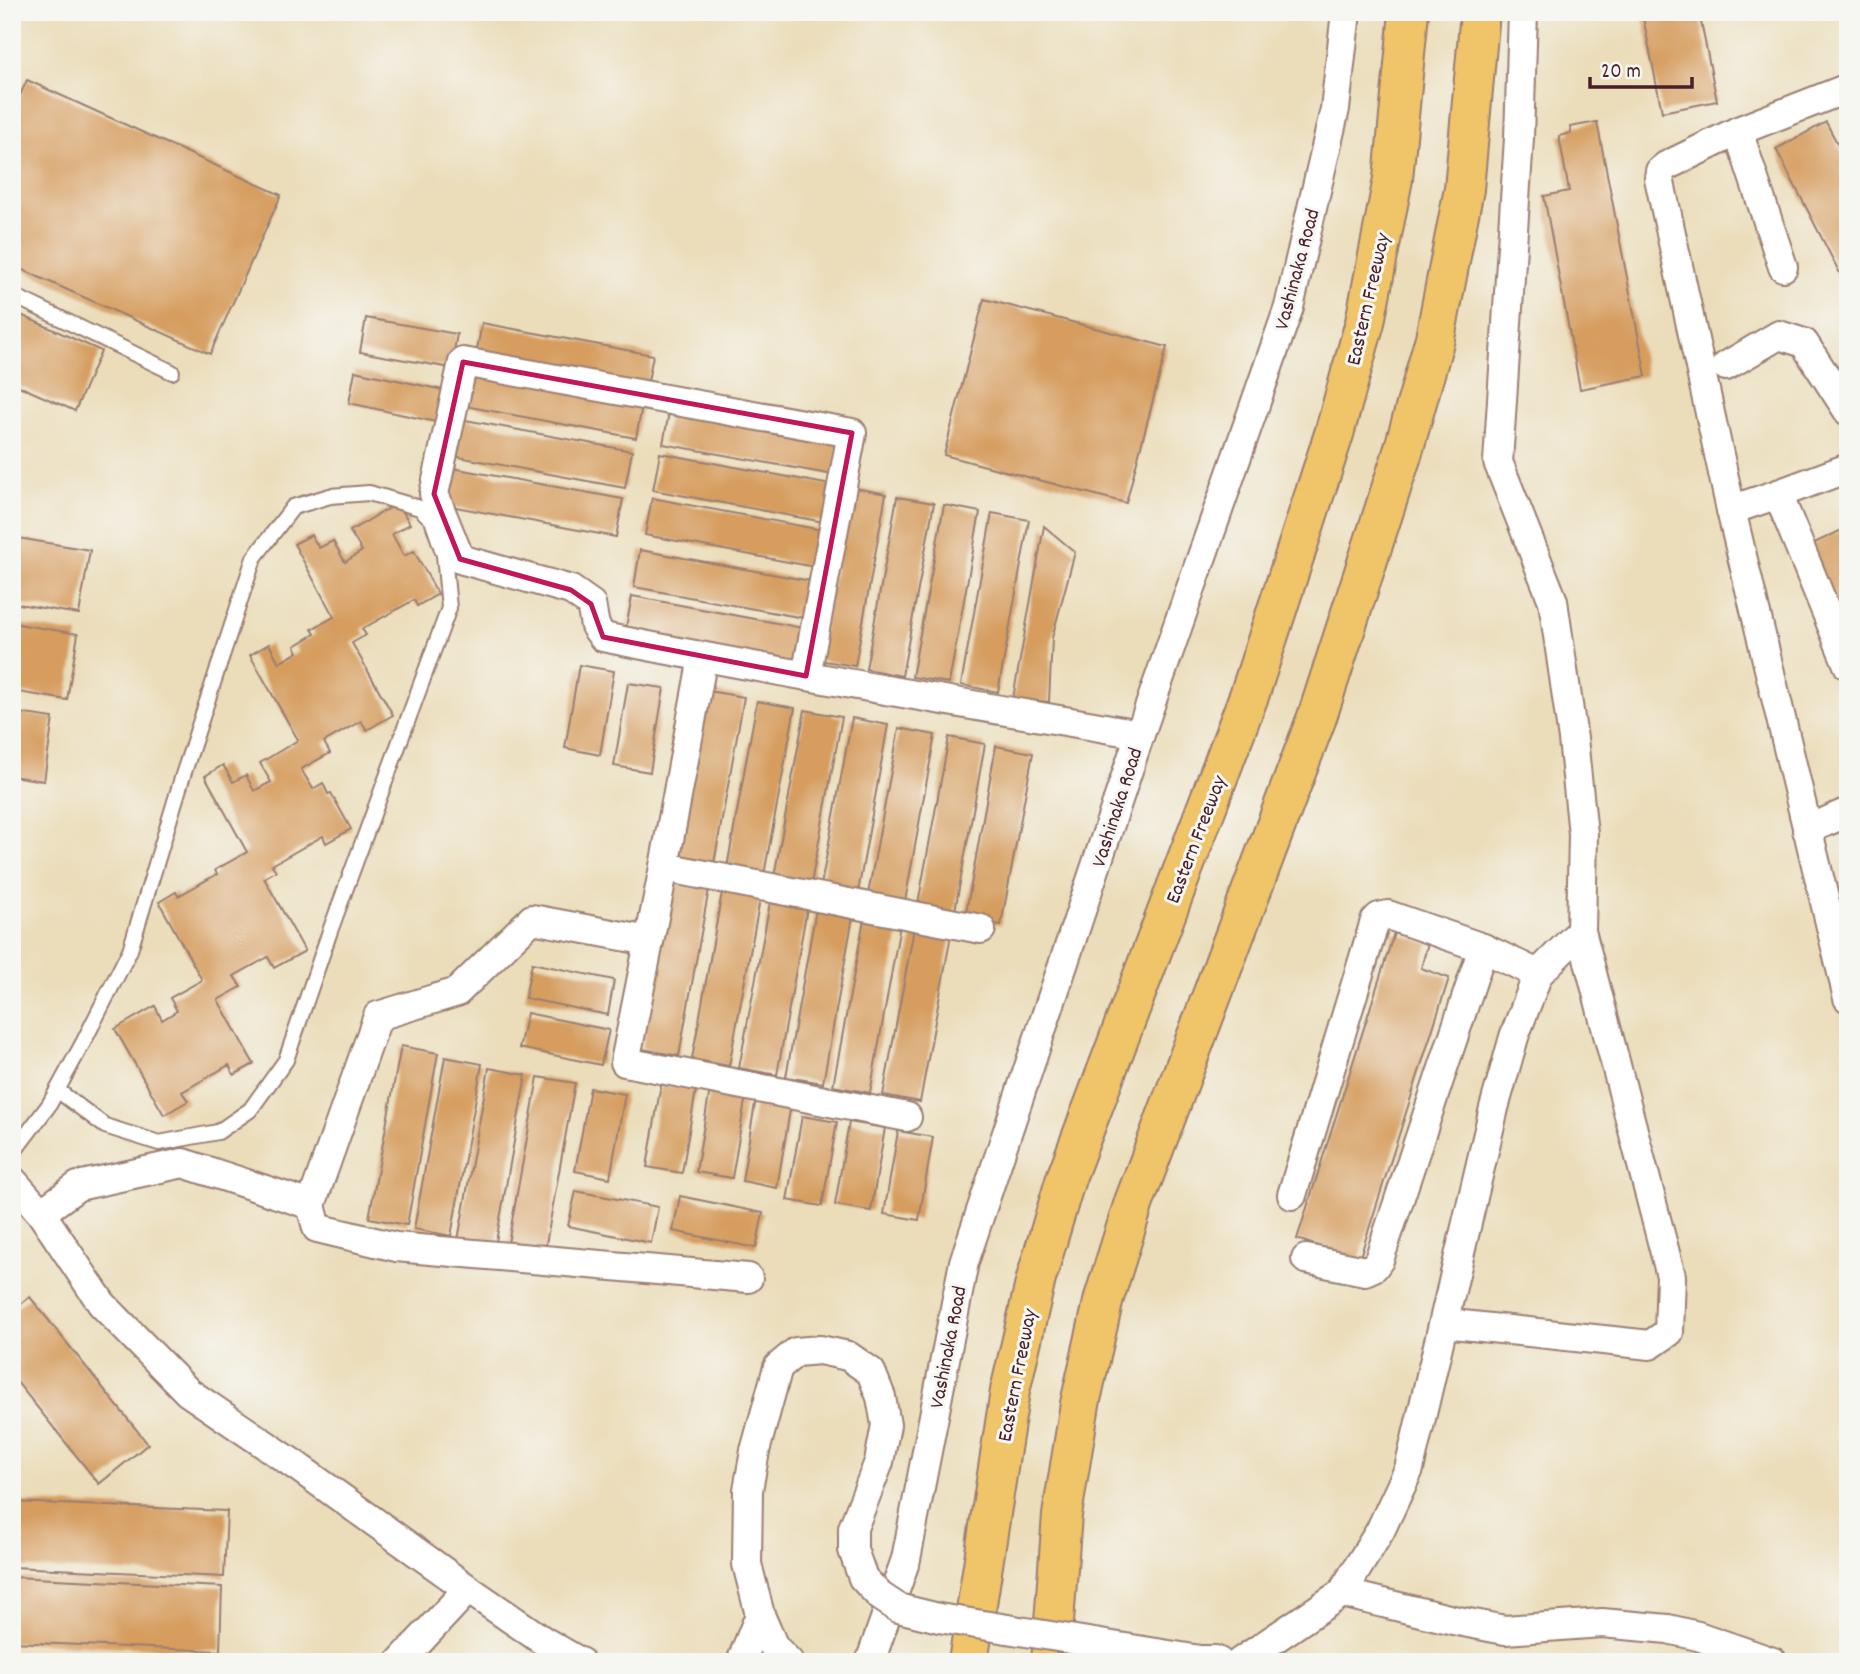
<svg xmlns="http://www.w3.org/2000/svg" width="1860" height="1674" font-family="Dekko,sans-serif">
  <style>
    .building { fill: #d69d5f }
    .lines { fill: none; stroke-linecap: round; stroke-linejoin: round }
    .lane-casing { stroke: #9a7e72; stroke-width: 18 }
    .street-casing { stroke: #9a7e72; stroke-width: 32 }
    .highway-casing { stroke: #9a7e72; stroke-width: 42 }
    .lane { stroke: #fff; stroke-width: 14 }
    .street { stroke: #fff; stroke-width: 28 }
    .highway { stroke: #f0c469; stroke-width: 38 }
    .street-bridge-casing { stroke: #9a7e72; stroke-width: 32; stroke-linecap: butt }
    .street-bridge { stroke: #fff; stroke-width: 28 }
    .marked { fill: none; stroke: #c2185b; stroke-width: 5; stroke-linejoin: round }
    .labels { text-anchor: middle; stroke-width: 6; stroke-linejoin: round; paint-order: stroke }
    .street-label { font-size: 21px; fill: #4a1f2b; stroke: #f6f6f2 }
  </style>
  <rect width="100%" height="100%" fill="#f6f6f2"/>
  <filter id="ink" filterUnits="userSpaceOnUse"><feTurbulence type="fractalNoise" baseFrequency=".0143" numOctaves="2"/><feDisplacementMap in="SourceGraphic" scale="14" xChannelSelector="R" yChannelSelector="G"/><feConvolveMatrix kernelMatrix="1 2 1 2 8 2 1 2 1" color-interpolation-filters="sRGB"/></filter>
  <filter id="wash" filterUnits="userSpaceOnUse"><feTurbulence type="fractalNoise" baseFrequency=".00686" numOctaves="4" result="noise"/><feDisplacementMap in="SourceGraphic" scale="28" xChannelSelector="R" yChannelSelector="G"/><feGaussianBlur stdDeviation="1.57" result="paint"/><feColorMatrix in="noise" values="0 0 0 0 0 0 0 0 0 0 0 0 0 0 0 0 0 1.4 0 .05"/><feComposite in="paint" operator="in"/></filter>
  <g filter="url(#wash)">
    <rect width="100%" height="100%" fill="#ebddba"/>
    <g id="blocks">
      <g class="building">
        <path d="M1642 12H1699L1717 101 1662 112Z"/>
        <path d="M27 80 281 195 210 354 12 265V112Z"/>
        <path d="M1597 122 1646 376 1580 389 1544 196 1569 191 1559 136 1571 133 1570 127Z"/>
        <path d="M1826 122 1848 164V289L1776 149Z"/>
        <path d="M984 299 1167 347 1126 503 944 455Z"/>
        <path d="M12 311 101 351 75 411 12 383Z"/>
        <path d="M366 318 457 334 451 368 360 352Z"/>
        <path d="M482 323 653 355 646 392 475 360Z"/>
        <path d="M472 369 643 401 636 438 465 406Z"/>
        <path d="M355 371 443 390 436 422 349 403Z"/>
        <path d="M670 407 840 438 834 475 663 444Z"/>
        <path d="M460 419 632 451 625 488 453 456Z"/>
        <path d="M660 453 831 485 824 522 653 490Z"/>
        <path d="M452 468 623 499 616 537 445 505Z"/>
        <path d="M850 487 886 494 855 666 818 660Z"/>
        <path d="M897 497 934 503 902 676 866 669Z"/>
        <path d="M652 498 822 530 815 567 645 535Z"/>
        <path d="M398 503 410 524 392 534 404 556 414 551 438 594 417 606 414 600 362 629 366 635 352 643 393 715 367 730 361 721 324 742 330 753 301 769 313 789 323 783 328 794 331 793 351 829 326 843 323 836 272 865 276 871 264 878 305 951 274 968 268 957 234 976 241 987 218 1000 254 1064 234 1075 229 1065 182 1092 188 1101 164 1115 115 1029 155 1006 162 1020 177 1011 170 998 202 980 159 902 176 892 178 896 217 874 215 870 247 852 205 776 223 765 233 782 246 775 254 791 271 782 260 763 298 740 250 655 269 644 279 663 298 652 295 646 315 634 312 629 334 617 294 544 311 535 319 548 333 541 345 562 362 551 350 531Z"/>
        <path d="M944 505 980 512 949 683 912 677Z"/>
        <path d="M992 513 1029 520 998 692 961 685Z"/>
        <path d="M1044 526 1075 552 1052 638 1049 702 1013 698Z"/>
        <path d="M1848 527V632L1806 547Z"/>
        <path d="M12 537 90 550 79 614 12 603Z"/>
        <path d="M640 550 811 581 804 618 634 587Z"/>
        <path d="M632 596 803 628 796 665 625 633Z"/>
        <path d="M12 623 78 634 67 700 12 691Z"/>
        <path d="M579 665 614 671 600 755 565 748Z"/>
        <path d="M628 683 664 688 650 772 614 766Z"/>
        <path d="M708 691 744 697 713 869 676 862Z"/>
        <path d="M757 701 795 708 763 880 726 873Z"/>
        <path d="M805 710 842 717 810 889 773 882Z"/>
        <path d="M12 712 53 718 44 781 12 776Z"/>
        <path d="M852 718 888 725 857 898 820 891Z"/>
        <path d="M899 728 935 735 904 907 867 900Z"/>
        <path d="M949 737 985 744 954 916 917 909Z"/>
        <path d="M996 746 1033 753 1001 925 965 918Z"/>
        <path d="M674 877 710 883 679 1056 642 1049Z"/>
        <path d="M723 887 761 894 729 1066 692 1059Z"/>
        <path d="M771 897 808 903 777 1075 739 1068Z"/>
        <path d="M817 904 854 911 823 1083 786 1077Z"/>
        <path d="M865 914 901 920 870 1093 833 1086Z"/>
        <path d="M915 923 952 930 920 1102 883 1095Z"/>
        <path d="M1394 933 1428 943 1421 968 1449 978 1359 1260 1297 1239Z"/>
        <path d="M532 963 614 980 608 1015 525 998Z"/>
        <path d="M527 1013 609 1030 601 1065 519 1048Z"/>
        <path d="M401 1046 438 1053 407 1225 369 1218Z"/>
        <path d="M445 1057 482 1064 451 1236 414 1229Z"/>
        <path d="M489 1068 526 1075 495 1247 458 1240Z"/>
        <path d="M538 1077 575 1083 544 1255 507 1249Z"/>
        <path d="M661 1084 696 1090 682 1173 647 1167Z"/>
        <path d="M590 1088 625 1094 610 1178 575 1171Z"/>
        <path d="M710 1089 746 1095 732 1178 696 1172Z"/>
        <path d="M756 1098 791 1104 777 1188 742 1181Z"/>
        <path d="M802 1116 837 1122 822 1206 787 1200Z"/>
        <path d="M849 1122 885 1128 871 1211 835 1205Z"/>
        <path d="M898 1131 933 1137 919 1220 884 1214Z"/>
        <path d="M576 1191 658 1207 651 1243 568 1226Z"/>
        <path d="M680 1196 763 1213 756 1248 673 1231Z"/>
        <path d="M30 1297 148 1444 99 1484 12 1376V1311Z"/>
        <path d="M12 1502 227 1511 224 1577 12 1567Z"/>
        <path d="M12 1577 222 1587 220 1651 12 1642Z"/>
        <path d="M12 1656 99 1660V1662H12Z"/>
      </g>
    </g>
  </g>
  <g filter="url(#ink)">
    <use href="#blocks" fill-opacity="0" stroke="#9a7e72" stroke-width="2"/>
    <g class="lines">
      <g class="lane-casing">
        <g id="lane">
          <path d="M12 295 172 372"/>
          <path d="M12 1154 49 1105 84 1041 130 950 183 775 254 558 293 507 330 496 369 493 420 508 432 520 444 555 449 608 330 931 286 1060 250 1110 218 1132 159 1143 105 1126 57 1090"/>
        </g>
      </g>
      <g class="street-casing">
        <g id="street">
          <path d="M1738 131 1666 166 1660 171 1659 178 1731 510 1848 998"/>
          <path d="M1783 267 1738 131 1848 88"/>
          <path d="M1726 366 1779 335 1804 343 1848 411"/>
          <path d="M1848 468 1778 494 1848 665"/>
          <path d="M1731 510 1778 494"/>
          <path d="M703 657 664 867 625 1062 907 1117"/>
          <path d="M806 676 852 433 463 362 434 494 460 559 571 590 591 604 595 626 603 637C781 673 961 703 1140 734"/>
          <path d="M1807 830 1848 812"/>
          <path d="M664 867 981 929"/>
          <path d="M12 1180 41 1213 102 1304 188 1392 298 1467 468 1589 542 1640 580 1662"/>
          <path d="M1292 1195 1375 921 1379 917 1388 915 1483 948 1538 974"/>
          <path d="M311 1205 317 1228 396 1247 748 1278"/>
          <path d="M41 1213 78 1186 183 1163 311 1205 378 1016 457 992 532 919 649 941"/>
          <path d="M1306 1259 1365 1271 1374 1267 1379 1260 1483 948"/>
          <path d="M1444 1323 1650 1345 1669 1332 1671 1276 1581 931"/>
          <path d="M755 1451 748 1490 747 1564 760 1615 774 1647 789 1662"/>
          <path d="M1342 1593 1453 1620 1505 1630 1602 1623 1668 1629 1698 1636 1773 1662"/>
          <path d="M1200 1660H1215L1219 1662"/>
          <path d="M400 1662 468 1589"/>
          <path d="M741 1662 760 1615"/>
          <path d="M870 1662 906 1559 964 1262 1140 734 1289 307 1335 109 1346 12"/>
          <path d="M1240 1662 1342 1593 1380 1531 1409 1469 1494 1108 1514 1037 1538 974 1581 931 1583 834 1573 739 1553 601 1498 462 1519 138 1523 12"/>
        </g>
      </g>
      <g class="highway-casing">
        <g id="highway">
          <path d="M968 1662 1010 1391 1036 1279 1066 1178 1250 693 1334 434 1365 322 1393 179 1409 12"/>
          <path d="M1051 1662 1062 1515 1080 1404 1104 1298 1134 1202 1317 717 1402 455 1435 338 1464 189 1480 12"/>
        </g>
      </g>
      <use href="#lane" class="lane"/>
      <use href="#street" class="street"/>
      <use href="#highway" class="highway"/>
      <g class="street-bridge-casing">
        <path id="street-bridge" d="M755 1451 778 1367 796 1352 820 1350 848 1356 871 1372 881 1397 886 1425 879 1462 853 1528V1550L863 1578 880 1596 898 1608 939 1618 1200 1660"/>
      </g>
      <use href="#street-bridge" class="street-bridge"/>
    </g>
  </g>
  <path class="marked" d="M463 362 852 433 806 676 603 637 591 604 571 590 460 559 434 494Z"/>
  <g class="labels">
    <g class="street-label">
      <text transform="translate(1296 269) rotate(-75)" y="7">Vashinaka Road</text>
      <text transform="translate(1367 299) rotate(-77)" y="7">Eastern Freeway</text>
      <text transform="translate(1116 807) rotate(-72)" y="7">Vashinaka Road</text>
      <text transform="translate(1195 839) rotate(-69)" y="7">Eastern Freeway</text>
      <text transform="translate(947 1347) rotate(-79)" y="7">Vashinaka Road</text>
      <text transform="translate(1016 1375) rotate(-79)" y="7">Eastern Freeway</text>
    </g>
  </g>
  <rect width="1860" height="1674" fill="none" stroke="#f6f6f2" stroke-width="42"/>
  <path d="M1590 77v10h102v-10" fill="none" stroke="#4a1f2b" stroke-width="3.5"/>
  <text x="1601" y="77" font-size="21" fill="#4a1f2b" stroke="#f6f6f2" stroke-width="5" paint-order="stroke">20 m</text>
</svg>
